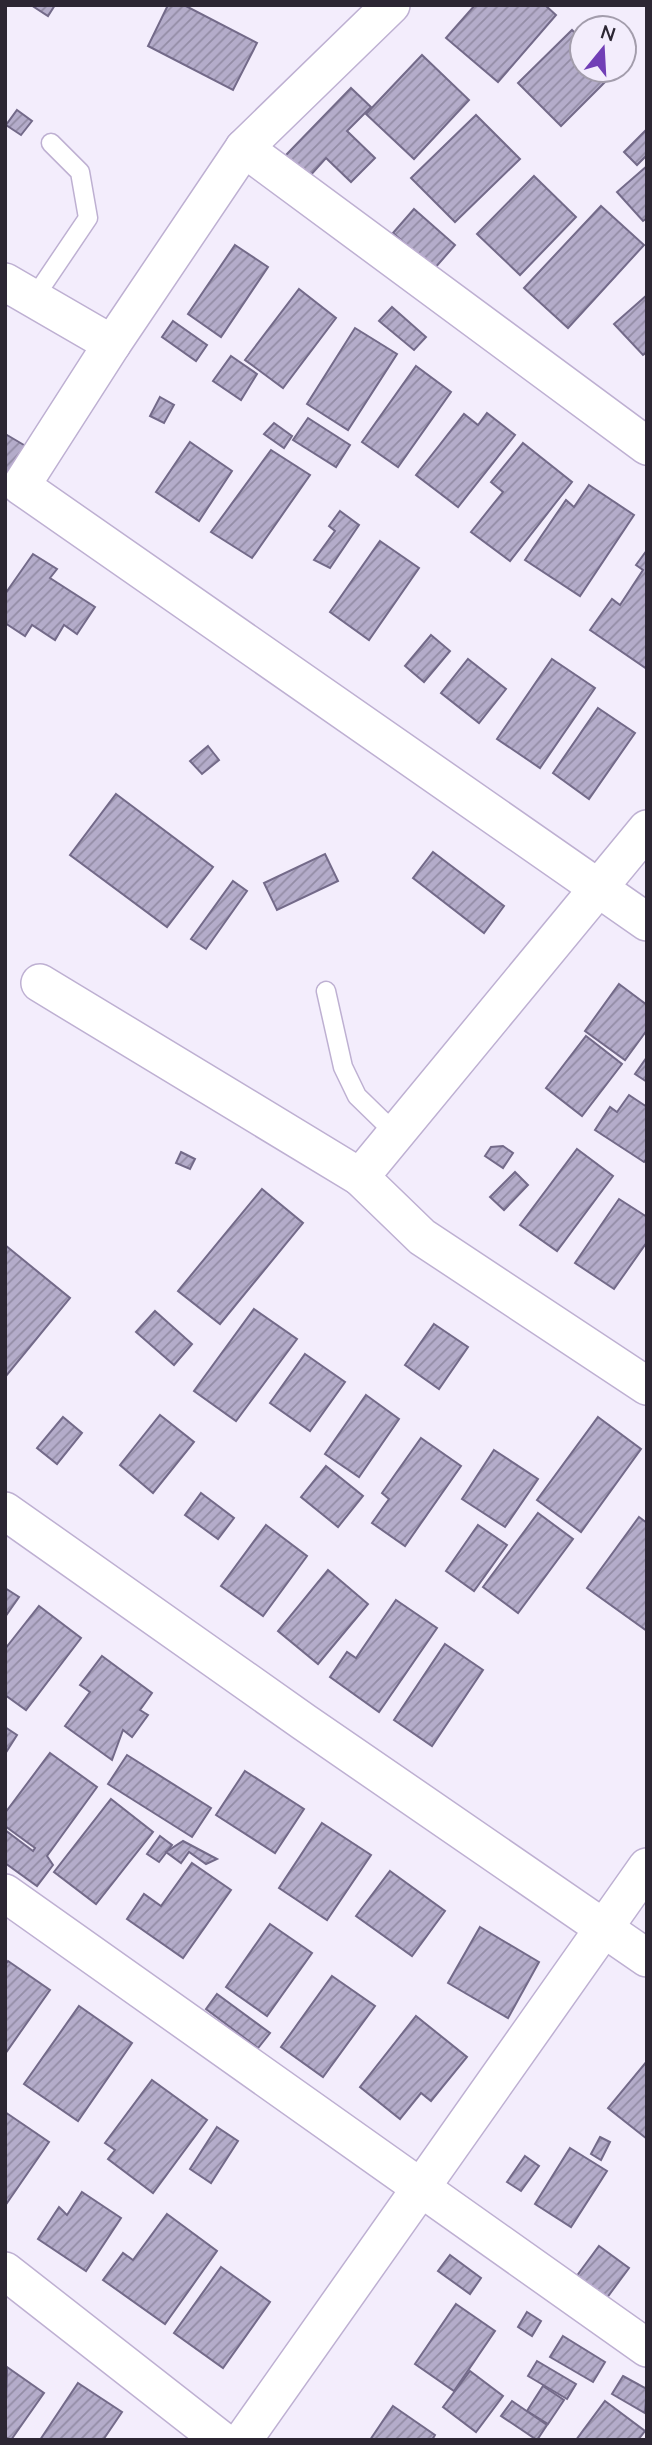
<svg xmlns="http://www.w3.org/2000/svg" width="652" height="2445" font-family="Mulish,sans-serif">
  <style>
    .building { fill: url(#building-hatch); stroke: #736a89; stroke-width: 2 }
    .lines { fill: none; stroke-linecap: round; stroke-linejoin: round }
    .lane-casing { stroke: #beb0d2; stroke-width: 21 }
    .street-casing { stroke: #beb0d2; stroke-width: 40 }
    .lane { stroke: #fff; stroke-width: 18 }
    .street { stroke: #fff; stroke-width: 37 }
  </style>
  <defs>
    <pattern id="building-hatch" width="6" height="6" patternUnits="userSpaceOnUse" patternTransform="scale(1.75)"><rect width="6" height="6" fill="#b4acca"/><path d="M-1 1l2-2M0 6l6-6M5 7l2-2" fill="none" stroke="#938ca5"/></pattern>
  </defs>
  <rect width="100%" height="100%" fill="#f3edfc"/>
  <g class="building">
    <path d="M31 5H55L48 16Z"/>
    <path d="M168 5H184L257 43 233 90 148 46Z"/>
    <path d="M475 5H545L556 15 498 82 446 38Z"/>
    <path d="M572 30 582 40V70L614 73 561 126 518 83Z"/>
    <path d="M422 55 469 100 414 159 366 114Z"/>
    <path d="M351 88 371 107 347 131 375 158 351 182 326 158 308 178 285 156Z"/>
    <path d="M17 110 32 121 21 135 6 125Z"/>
    <path d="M476 115 520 159 455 222 411 178Z"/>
    <path d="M647 129V155L637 165 624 152Z"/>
    <path d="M647 166V218L643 221 617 192Z"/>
    <path d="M534 176 576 217 520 275 477 234Z"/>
    <path d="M601 206 644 245 568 328 524 288Z"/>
    <path d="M414 209 455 245 434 269 393 233Z"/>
    <path d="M235 245 268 267 221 337 188 314Z"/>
    <path d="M299 289 336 318 283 388 245 360Z"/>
    <path d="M647 295V352L643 355 614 324Z"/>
    <path d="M392 307 426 337 414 350 379 321Z"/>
    <path d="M173 321 207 345 196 361 162 337Z"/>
    <path d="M355 328 397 354 348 430 307 404Z"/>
    <path d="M231 356 257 374 241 400 213 381Z"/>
    <path d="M416 366 451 392 398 467 362 442Z"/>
    <path d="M160 397 174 405 164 423 150 416Z"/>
    <path d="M487 413 515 435 458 507 416 475 464 414 478 425Z"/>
    <path d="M308 418 350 445 336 467 293 440Z"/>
    <path d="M274 423 292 436 284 448 264 434Z"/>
    <path d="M7 435 29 448 5 487V438Z"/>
    <path d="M190 442 232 471 199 521 156 492Z"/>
    <path d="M523 443 572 482 510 561 471 532 503 492 491 482Z"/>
    <path d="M271 450 310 475 252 558 211 532Z"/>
    <path d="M589 485 634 515 580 596 525 560 566 500 574 507Z"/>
    <path d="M340 511 359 525 330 568 314 560 335 531 329 526Z"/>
    <path d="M380 541 419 568 369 640 330 612Z"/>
    <path d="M647 550V669L590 630 612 599 620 605 643 570 636 565Z"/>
    <path d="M33 554 57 569 50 578 95 607 77 634 64 625 55 640 32 625 25 636 5 623V594Z"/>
    <path d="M431 635 450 651 424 682 405 666Z"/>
    <path d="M468 659 506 689 479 723 441 693Z"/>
    <path d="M552 659 595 688 540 768 497 739Z"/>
    <path d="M598 708 635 733 589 799 553 773Z"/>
    <path d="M208 746 219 760 202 774 190 761Z"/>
    <path d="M116 794 213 867 167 927 70 855Z"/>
    <path d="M433 852 504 906 484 933 413 878Z"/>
    <path d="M325 854 338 881 277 910 264 883Z"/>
    <path d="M233 881 247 891 206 949 191 939Z"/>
    <path d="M619 984 647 1005V1030L625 1060 585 1031Z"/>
    <path d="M586 1036 622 1064 582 1116 546 1088Z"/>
    <path d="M647 1057V1082L635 1074Z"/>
    <path d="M629 1095 647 1107V1158L644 1162 595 1130 610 1107 617 1112Z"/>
    <path d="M503 1146 513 1153 503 1168 485 1156 491 1147Z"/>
    <path d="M577 1149 613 1176 557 1251 520 1225Z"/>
    <path d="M181 1152 195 1159 190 1169 176 1163Z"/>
    <path d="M515 1172 528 1185 504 1210 490 1197Z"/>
    <path d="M262 1189 303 1223 220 1324 178 1291Z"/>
    <path d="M619 1199 647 1217V1242L614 1289 575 1263Z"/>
    <path d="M5 1245 70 1298 6 1376H5Z"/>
    <path d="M254 1309 297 1339 236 1421 194 1391Z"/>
    <path d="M155 1311 192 1344 174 1365 136 1332Z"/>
    <path d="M434 1324 468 1347 439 1389 405 1365Z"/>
    <path d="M305 1354 345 1382 310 1431 270 1403Z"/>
    <path d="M366 1395 399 1419 359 1477 325 1454Z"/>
    <path d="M160 1415 194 1442 153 1493 120 1465Z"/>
    <path d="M63 1417 82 1433 57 1464 37 1448Z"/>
    <path d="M598 1417 641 1449 581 1532 537 1500Z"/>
    <path d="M421 1438 461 1466 405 1546 372 1523 389 1499 382 1493Z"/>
    <path d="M494 1450 538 1479 505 1527 462 1499Z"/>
    <path d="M326 1466 363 1496 338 1527 301 1497Z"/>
    <path d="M201 1493 234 1518 218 1539 185 1515Z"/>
    <path d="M538 1513 573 1539 518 1613 483 1587Z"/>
    <path d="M639 1517 647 1523V1631L587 1588Z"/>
    <path d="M266 1525 307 1556 263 1616 221 1586Z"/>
    <path d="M478 1525 507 1545 474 1591 446 1571Z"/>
    <path d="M328 1570 368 1604 318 1664 278 1631Z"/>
    <path d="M5 1588 19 1597 5 1617Z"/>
    <path d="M396 1600 437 1628 379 1712 330 1677 347 1652 356 1658Z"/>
    <path d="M39 1606 81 1638 26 1710 5 1695V1649Z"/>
    <path d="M445 1644 483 1670 432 1746 394 1720Z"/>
    <path d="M102 1656 152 1693 140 1710 148 1715 132 1737 123 1730 112 1760 65 1726 90 1692 80 1685Z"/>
    <path d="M5 1727 17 1735 5 1754Z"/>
    <path d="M50 1753 97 1787 47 1856 53 1865 37 1886 5 1863V1830L33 1851 35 1848 5 1826V1813Z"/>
    <path d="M127 1755 211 1808 192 1837 108 1784Z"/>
    <path d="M245 1771 304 1809 275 1853 216 1815Z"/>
    <path d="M111 1799 153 1832 96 1904 54 1872Z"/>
    <path d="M322 1823 371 1855 327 1920 279 1888Z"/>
    <path d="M160 1836 172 1845 159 1862 147 1854Z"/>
    <path d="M183 1841 217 1859 206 1864 189 1852 181 1863 166 1852Z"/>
    <path d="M192 1863 231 1890 183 1958 127 1919 144 1894 161 1906Z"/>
    <path d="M390 1871 445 1911 412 1956 356 1916Z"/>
    <path d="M270 1924 312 1953 267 2016 226 1987Z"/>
    <path d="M480 1927 539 1962 508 2018 448 1983Z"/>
    <path d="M8 1961 50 1990 5 2054V1965Z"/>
    <path d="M332 1976 375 2006 323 2077 281 2047Z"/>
    <path d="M217 1994 270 2033 258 2048 206 2009Z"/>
    <path d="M79 2006 132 2043 78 2121 24 2084Z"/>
    <path d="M416 2016 467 2057 431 2101 421 2093 400 2119 360 2087Z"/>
    <path d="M647 2061V2139L608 2108Z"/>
    <path d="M152 2080 207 2120 153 2193 108 2159 115 2150 105 2143Z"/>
    <path d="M5 2112 49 2142 7 2203 5 2201Z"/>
    <path d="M217 2127 238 2141 211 2183 190 2169Z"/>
    <path d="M600 2137 610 2142 601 2160 591 2154Z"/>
    <path d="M570 2148 607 2171 571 2227 535 2204Z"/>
    <path d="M525 2156 539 2166 521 2191 507 2182Z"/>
    <path d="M82 2192 121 2218 86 2271 38 2239 59 2207 67 2215Z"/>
    <path d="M167 2214 217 2251 165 2324 103 2280 123 2253 133 2260Z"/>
    <path d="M599 2246 629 2268 606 2299 576 2277Z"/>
    <path d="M450 2255 481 2278 470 2294 438 2271Z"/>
    <path d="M221 2267 270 2302 223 2368 174 2333Z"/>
    <path d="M456 2304 495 2331 454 2391 415 2364Z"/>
    <path d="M527 2312 541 2321 532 2336 518 2327Z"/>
    <path d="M563 2336 605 2362 593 2382 550 2357Z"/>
    <path d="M537 2361 576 2384 567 2399 528 2376Z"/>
    <path d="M7 2367 44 2393 11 2440 5 2437Z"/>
    <path d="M470 2371 503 2396 476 2432 443 2407Z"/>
    <path d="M623 2376 647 2389 645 2413 612 2394Z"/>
    <path d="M78 2383 122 2412 103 2440H40Z"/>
    <path d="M543 2386 564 2400 548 2424 527 2411Z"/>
    <path d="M512 2401 547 2425 537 2440 501 2416Z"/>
    <path d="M605 2401 645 2431 638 2440H576Z"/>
    <path d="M393 2406 435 2435 432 2440H370Z"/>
  </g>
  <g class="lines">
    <g class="lane-casing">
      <g id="lane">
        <path d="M34 298 88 218 80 172 51 143"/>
        <path d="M326 991 343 1067 357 1096 394 1132"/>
      </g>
    </g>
    <g class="street-casing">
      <g id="street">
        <path d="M391 5 244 148 112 344 21 486 647 922"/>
        <path d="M244 148 647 446"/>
        <path d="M5 282 112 344"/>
        <path d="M40 983 360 1177 647 829"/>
        <path d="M360 1177 422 1237 647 1386"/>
        <path d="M5 1511 304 1722 647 1958"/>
        <path d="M5 1893 647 2348"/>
        <path d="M5 2271 221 2440"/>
        <path d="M243 2440 647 1867"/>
      </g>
    </g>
    <use href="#lane" class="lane"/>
    <use href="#street" class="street"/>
  </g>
  <rect width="652" height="2445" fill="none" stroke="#2c2633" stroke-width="14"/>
  <g transform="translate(603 49) rotate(18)"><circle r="33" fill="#f3edfc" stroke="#a39dac" stroke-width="2"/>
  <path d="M0-5L12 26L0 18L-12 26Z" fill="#713fb6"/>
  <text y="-10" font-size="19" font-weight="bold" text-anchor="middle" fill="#2c2633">N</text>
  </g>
</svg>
